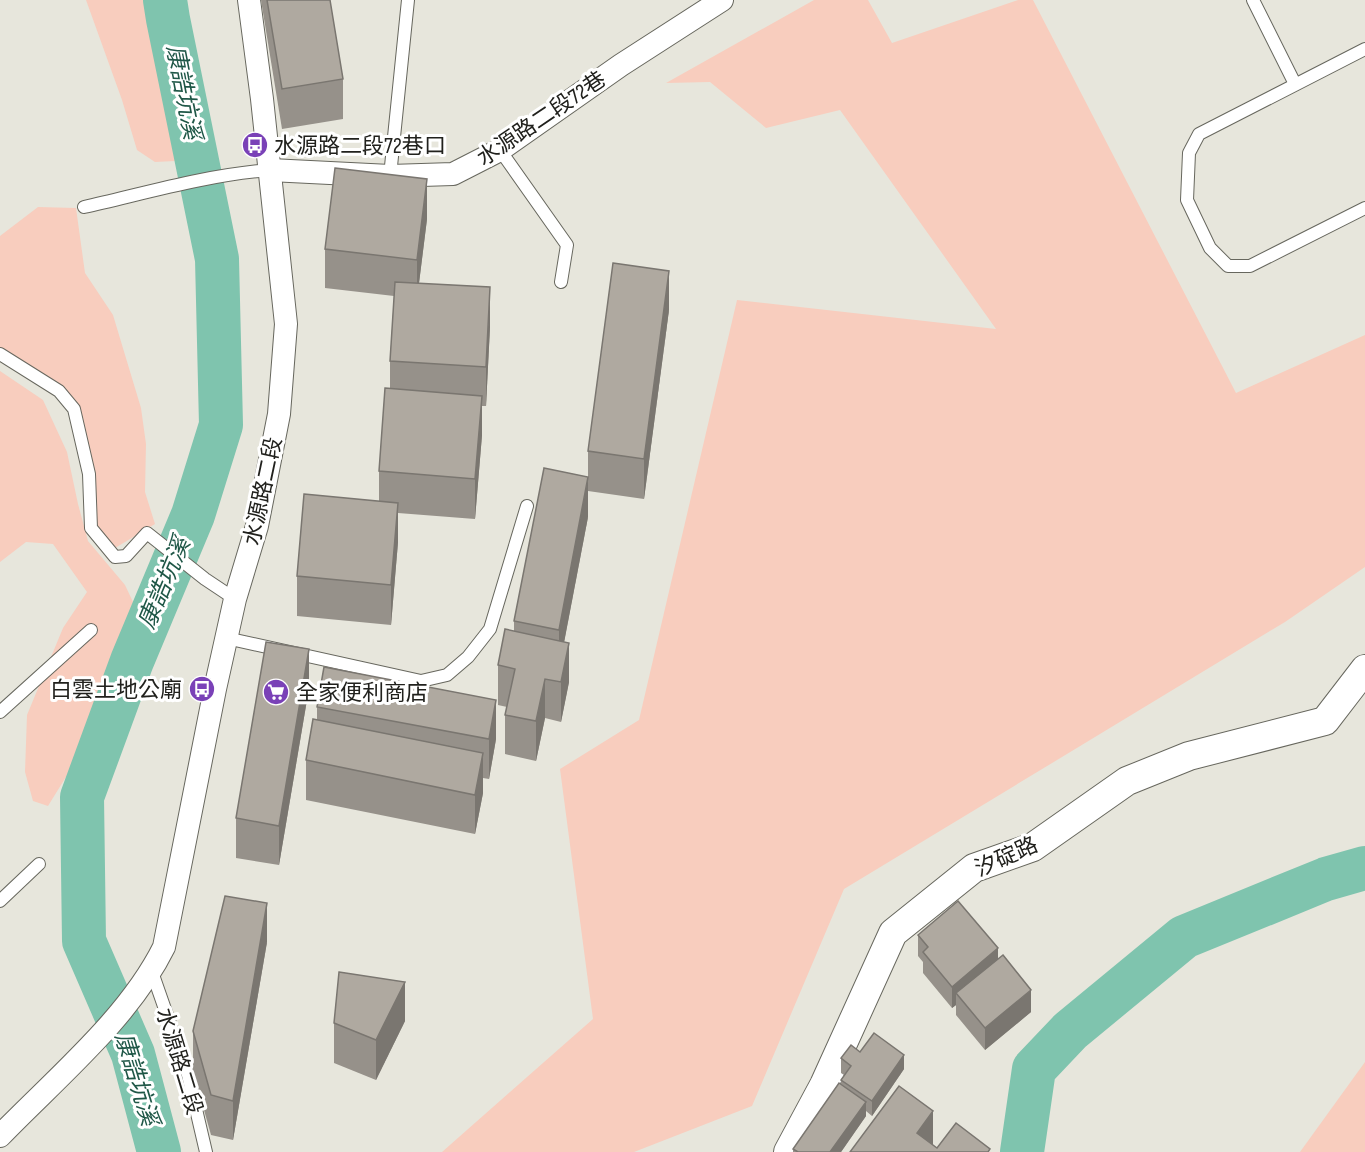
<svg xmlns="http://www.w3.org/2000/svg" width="1365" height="1152" font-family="'Sofia Sans Condensed','Noto Sans TC',sans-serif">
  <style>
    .green { fill: #f8cdbe }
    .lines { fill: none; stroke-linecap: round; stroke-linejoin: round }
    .river { stroke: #7fc4ae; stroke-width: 44 }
    .service-casing { stroke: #67675e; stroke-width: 14 }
    .minor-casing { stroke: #67675e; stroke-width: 24 }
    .tertiary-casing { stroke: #67675e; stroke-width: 30 }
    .service { stroke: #fff; stroke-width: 12 }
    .minor { stroke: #fff; stroke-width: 22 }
    .tertiary { stroke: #fff; stroke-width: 28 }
    .wall { fill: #96918a }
    .shaded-wall { fill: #7a7670 }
    .building { fill: #afa9a0; stroke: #7a7670; stroke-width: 1.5 }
    .labels { text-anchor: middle; stroke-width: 6; stroke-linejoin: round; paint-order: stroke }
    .street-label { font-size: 22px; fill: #21211d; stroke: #fff }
    .poi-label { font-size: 22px; fill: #21211d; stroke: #fff; text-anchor: start }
    .water-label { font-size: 24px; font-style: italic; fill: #1f5747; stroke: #fff }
  </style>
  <rect width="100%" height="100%" fill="#e7e6dc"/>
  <g class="green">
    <path d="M86 0H152L176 133 175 161 155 162 137 150 122 100Z"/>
    <path d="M814 0H868L892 43 1018 0H1033L1236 393 1365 335V567L1285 622 844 889 752 1106 634 1152H442L593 1019 560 769 639 720 737 300 996 329 840 110 766 128 710 82 666 83Z"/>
    <path d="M38 207 76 208 85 273 113 315 141 408 146 444 145 492 155 524 115 548 94 523 92 465 73 397 0 354V236Z"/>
    <path d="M0 371 43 400 67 452 78 504 88 541 125 585 133 602 77 759 48 806 33 801 25 772 27 715 63 628 87 592 53 544 26 542 0 562Z"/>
    <path d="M1365 1062V1152H1300Z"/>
  </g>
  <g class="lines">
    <g class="river">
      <path d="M159 1152 133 1054 84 941 82 797 132 661 193 515 221 425 217 259 168 19 165 0"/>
      <path d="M1022 1152 1034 1069 1070 1031 1184 937 1326 879 1365 868"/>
    </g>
    <g class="service-casing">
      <g id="service">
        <path d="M1253 0 1295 84"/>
        <path d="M1365 49 1199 134 1189 153 1187 200 1210 248 1228 266H1250L1365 208"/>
        <path d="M500 150 567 245 561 282"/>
        <path d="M390 176 408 0"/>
        <path d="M84 207C146 193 206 175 270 170"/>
        <path d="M0 354 59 391 74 409 89 474 91 528 115 557 126 556 147 533 205 579 235 599"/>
        <path d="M226 638 421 681 447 675 468 657 490 629 527 506"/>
        <path d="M0 712 91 630"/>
        <path d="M0 901 39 864"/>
        <path d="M152 972 188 1075 206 1152"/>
      </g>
    </g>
    <g class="minor-casing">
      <g id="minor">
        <path d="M270 170 390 176 453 174 500 150 621 65 722 0"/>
        <path d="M0 1136C55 1079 129 1018 164 947L215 689 235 599 257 526 279 414 286 324 262 99 249 0"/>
      </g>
    </g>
    <g class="tertiary-casing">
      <path id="tertiary" d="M788 1152 824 1085 893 933 974 868 1033 847 1127 781 1189 756 1325 721 1365 669"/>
    </g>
    <use href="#service" class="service"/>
    <use href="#minor" class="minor"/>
    <use href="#tertiary" class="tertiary"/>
  </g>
  <g class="wall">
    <path d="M261 0H330L343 79V119L282 129Z"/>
    <path d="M427 219 419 283 490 327 486 406H482V435L475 519 398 513V542L391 625 297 616V576L379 501V471L390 388V361L394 296 325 288V249Z"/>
    <path d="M669 310 644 499 588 491V451Z"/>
    <path d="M588 517 564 642 569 682 561 722 545 718 536 761 505 754V715L507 707 498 705V665L514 631V621Z"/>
    <path d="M309 688 279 865 236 858V818Z"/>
    <path d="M317 707 496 739 489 779 483 778V793L475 834 306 800V760L317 719Z"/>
    <path d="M918 935 998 959 1031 1012 985 1050 956 1015V1005L952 1008 923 973V962L918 956Z"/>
    <path d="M267 942 233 1140 211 1135 193 1071V1031Z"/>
    <path d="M405 1021 376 1080 334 1063V1023Z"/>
    <path d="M860 1052 904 1069 872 1116 866 1111V1116L841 1152H793V1149L841 1085V1080L844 1075 841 1073V1058Z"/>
  </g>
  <g class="shaded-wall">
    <path d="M427 179V219L417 299V260Z"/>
    <path d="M669 271V310L644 499V459Z"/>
    <path d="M490 287V327L486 406V367Z"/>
    <path d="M482 396V435L475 519V479Z"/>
    <path d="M588 477V517L559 669V630Z"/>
    <path d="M398 503V542L391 625V585Z"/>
    <path d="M569 643V682L561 722V682Z"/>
    <path d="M309 649V688L279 865V826Z"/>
    <path d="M545 679V718L536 761V721Z"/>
    <path d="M496 700V739L489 779V739Z"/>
    <path d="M483 753V793L475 834V795Z"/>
    <path d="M267 903V942L233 1140V1101Z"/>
    <path d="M998 948V970L956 993V1005L952 1008V987Z"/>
    <path d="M405 982V1021L376 1080V1040Z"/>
    <path d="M1031 990V1012L985 1050V1028Z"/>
    <path d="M904 1055V1069L872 1116V1101Z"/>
    <path d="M866 1102V1116L841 1152H830Z"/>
    <path d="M933 1111V1150L917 1133Z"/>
  </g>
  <g class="building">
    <path d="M267 0H330L343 79 282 89Z"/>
    <path d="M335 168 427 179 417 260 325 249Z"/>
    <path d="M613 263 669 271 644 459 588 451Z"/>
    <path d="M395 282 490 287 486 367 390 361Z"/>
    <path d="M385 388 482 396 475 479 379 471Z"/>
    <path d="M544 468 588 477 559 630 514 621Z"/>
    <path d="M304 494 398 503 391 585 297 576Z"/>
    <path d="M505 629 569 643 561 682 545 679 536 721 505 715 515 669 498 665Z"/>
    <path d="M266 642 309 649 279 826 236 818Z"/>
    <path d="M324 667 496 700 489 739 317 707Z"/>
    <path d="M313 719 483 753 475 795 306 760Z"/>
    <path d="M225 896 267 903 233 1101 211 1095 193 1031Z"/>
    <path d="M958 901 998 948 952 987 923 952 928 947 918 935Z"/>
    <path d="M1003 955 1031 990 985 1028 956 993Z"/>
    <path d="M339 972 405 982 376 1040 334 1023Z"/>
    <path d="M874 1033 904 1055 872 1101 841 1080 851 1066 841 1058 851 1045 860 1052Z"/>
    <path d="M839 1083 866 1102 830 1152H798L793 1149Z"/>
    <path d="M899 1086 933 1111 917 1133 937 1148 956 1123 990 1149 988 1152H850Z"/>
  </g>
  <defs>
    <g id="bus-disc" transform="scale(1.35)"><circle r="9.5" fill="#7a41b7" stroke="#fff"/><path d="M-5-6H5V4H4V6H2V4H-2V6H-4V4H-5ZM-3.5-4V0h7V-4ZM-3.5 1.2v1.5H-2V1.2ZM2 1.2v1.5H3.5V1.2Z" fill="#fff"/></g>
    <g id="supermarket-disc" transform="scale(1.35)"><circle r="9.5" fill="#7a41b7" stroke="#fff"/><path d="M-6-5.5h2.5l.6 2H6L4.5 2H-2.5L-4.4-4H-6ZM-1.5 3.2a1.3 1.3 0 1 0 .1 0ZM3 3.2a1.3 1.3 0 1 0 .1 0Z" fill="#fff"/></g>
  </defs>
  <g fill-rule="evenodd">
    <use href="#bus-disc" x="255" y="145"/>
    <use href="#bus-disc" x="202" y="689"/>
    <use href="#supermarket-disc" x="276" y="692"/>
  </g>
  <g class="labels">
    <g class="street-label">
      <text transform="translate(541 118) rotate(-34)" y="8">水源路二段72巷</text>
      <text transform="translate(262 491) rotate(-78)" y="8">水源路二段</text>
      <text transform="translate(1006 856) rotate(-24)" y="8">汐碇路</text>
      <text transform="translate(180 1061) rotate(73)" y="8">水源路二段</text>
    </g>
    <g class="poi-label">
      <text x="274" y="153">水源路二段72巷口</text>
      <text x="182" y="697" text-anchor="end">白雲土地公廟</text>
      <text x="296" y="700">全家便利商店</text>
    </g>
    <g class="water-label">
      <text transform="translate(184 92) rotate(79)" y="8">康誥坑溪</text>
      <text transform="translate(164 583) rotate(-67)" y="8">康誥坑溪</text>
      <text transform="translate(137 1079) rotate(73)" y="8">康誥坑溪</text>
    </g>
  </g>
</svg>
